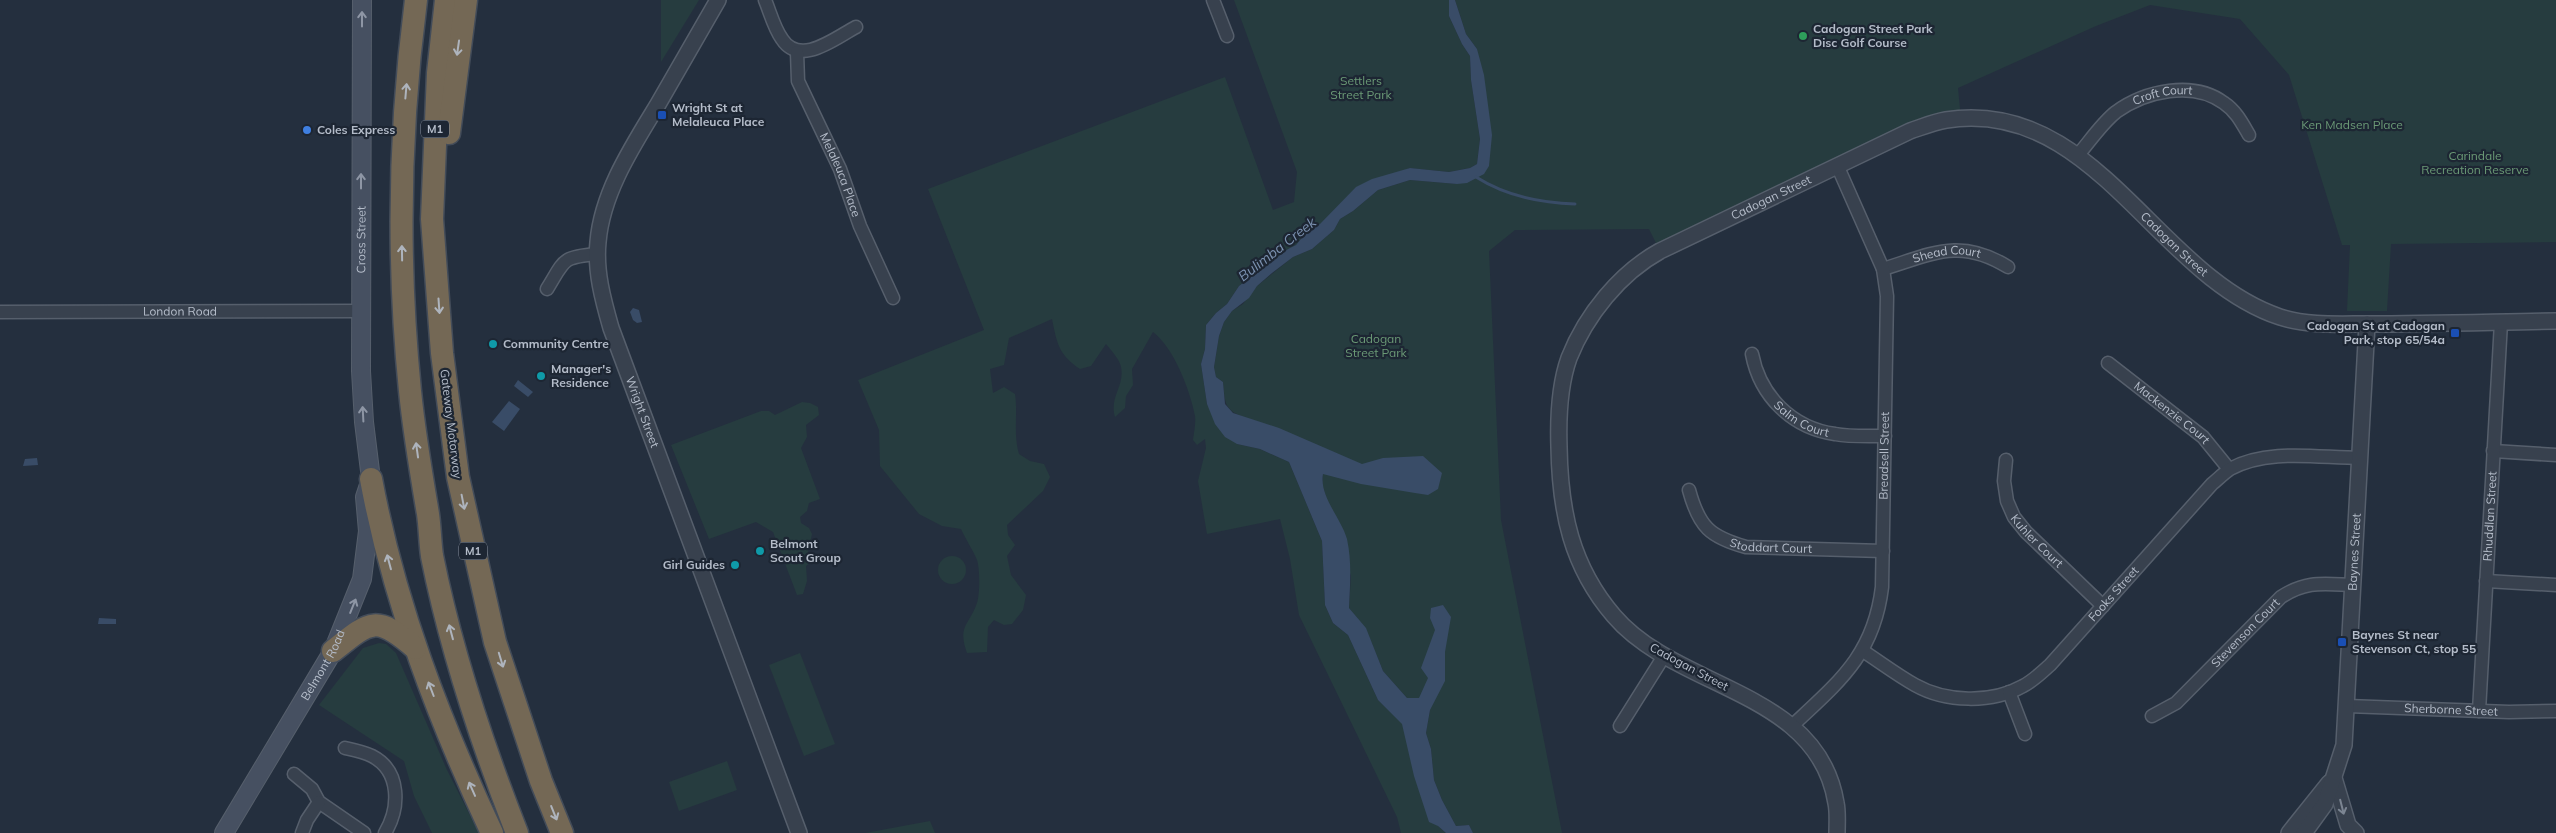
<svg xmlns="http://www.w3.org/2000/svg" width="2556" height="833" font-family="Mulish,sans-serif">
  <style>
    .green { fill: #263c3f }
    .water { fill: #394c67 }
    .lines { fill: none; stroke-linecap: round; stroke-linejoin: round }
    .stream { stroke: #394c67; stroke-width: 3 }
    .minor-casing { stroke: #565f6c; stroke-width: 15 }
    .tertiary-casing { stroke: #565f6c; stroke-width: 18 }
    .secondary-casing { stroke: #565f6c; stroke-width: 20 }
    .motorway-casing { stroke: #434c59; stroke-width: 25 }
    .minor { stroke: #38414e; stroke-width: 12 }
    .tertiary { stroke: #38414e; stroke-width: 15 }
    .secondary { stroke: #465061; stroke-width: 18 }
    .motorway { stroke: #746855; stroke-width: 22 }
    .oneway { stroke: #8e96a5 }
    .oneway2 { stroke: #aeb4bd }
    .oneway3 { stroke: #7c8592 }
    .leisure-dot { fill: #2e9e5b; stroke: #1d2633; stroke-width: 2 }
    .transit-dot { fill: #1a4fb4; stroke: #1d2633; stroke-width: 2 }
    .shop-dot { fill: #3f7fe0; stroke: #1d2633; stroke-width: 2 }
    .culture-dot { fill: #0f9aa8; stroke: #1d2633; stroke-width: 2 }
    .labels { text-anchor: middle; stroke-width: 4.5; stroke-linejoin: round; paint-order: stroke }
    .shield { fill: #1d2633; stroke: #878f9c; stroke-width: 1 }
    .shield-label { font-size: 11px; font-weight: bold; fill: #b4bcc9 }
    .poi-label { font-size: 12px; font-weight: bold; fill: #b4bcc9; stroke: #1d2633; text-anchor: start }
    .park-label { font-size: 12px; fill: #6b9a76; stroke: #1d2633 }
    .street-label { font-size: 12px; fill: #b4bcc9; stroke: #1d2633 }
    .water-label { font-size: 14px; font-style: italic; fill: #7c92b1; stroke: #1d2633 }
  </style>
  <rect width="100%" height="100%" fill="#242f3e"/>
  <g class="green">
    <path d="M661 0H699L661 62Z"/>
    <path d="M1234 0H1449V16L1462 44 1470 56 1471 80 1480 139 1477 164 1470 168 1449 172 1409 168 1305 234 1296 245 1288 249 1239 286 1227 304 1216 313 1206 325 1205 349 1201 364 1207 404 1237 444 1260 449 1289 462 1322 541 1325 605 1333 623 1348 635 1378 700 1402 723 1438 826 1446 833H1401L1397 817 1299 615 1290 559 1280 519 1207 534 1198 481 1206 448 1205 439 1197 445 1193 440C1194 432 1196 423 1195 416 1190 390 1174 348 1153 332L1132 369 1133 385 1126 396 1125 408 1115 417C1109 397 1125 386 1121 367 1120 360 1111 350 1106 344L1091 366 1080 369C1059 355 1057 344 1052 319L1009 338 1004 365 990 369 993 393 1004 387 1015 394C1018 414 1013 434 1019 454L1030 461 1044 464 1050 477 1043 491 1007 525 1008 535 1015 545 1007 556 1011 575 1026 595 1023 610 1012 624 1004 625 994 620 988 627 987 652 967 653C957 626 970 624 977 603 980 594 980 569 977 560 973 550 966 540 961 529L942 526 919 514 880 466 879 430 858 380 984 330 928 189 1225 77 1273 210 1294 202 1297 172Z"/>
    <path d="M1455 0H2556V242L2391 244 2387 311H2347L2350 245H2342L2289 75 2240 19 2150 5 2096 26 1958 88 1961 119 1945 120 1660 251 1649 229 1515 230 1489 251 1501 520 1562 833H1473L1469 825 1456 826 1442 800 1434 780 1431 749 1426 733 1430 710 1407 698 1383 671 1366 629 1349 608 1351 576 1322 484 1323 474 1244 417C1224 410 1225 402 1223 382L1216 377 1214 367 1219 336 1224 322 1232 311 1243 304 1257 286 1293 257 1312 249 1334 230 1340 219 1353 211 1378 190 1410 180 1457 184 1489 166 1477 49 1466 34Z"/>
    <path d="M802 402 810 403 818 407 819 415 806 425 807 437 801 448 820 499 809 503 807 511 800 517 801 523 809 528 812 534 808 552 812 561 806 566 807 581 803 594 797 595 773 532 756 522 709 539 671 445 761 411H769L775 415Z"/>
    <circle cx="952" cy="570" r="14"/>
    <path d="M379 643 386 644 396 653 447 770 479 833H432L414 796 404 761 319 705 363 648Z"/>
    <path d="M800 653 835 744 804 756 769 665Z"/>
    <path d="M727 761 737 790 679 811 669 782Z"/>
    <path d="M930 821 935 833H865Z"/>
  </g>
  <g class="water">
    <path d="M1449 0H1455L1466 34 1477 49 1484 75 1492 135 1489 166 1484 174 1467 183 1457 184 1410 180 1378 190 1353 211 1340 219 1334 230 1312 249 1293 257 1272 273 1257 286 1249 298 1232 311 1224 322 1219 336 1214 367 1216 377 1223 382 1225 404 1233 413 1279 428 1362 464 1383 458 1423 456 1442 473 1438 489 1428 495 1415 493 1361 484 1323 474C1319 496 1341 518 1347 539 1352 562 1350 585 1349 608L1366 628 1383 671 1407 698H1419L1428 678 1421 668 1435 630 1430 618 1431 608 1443 605 1451 617 1445 652V681L1430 710 1426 733 1431 749 1434 780 1442 800 1456 826 1469 825 1473 833H1446L1438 826 1429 822 1414 776 1402 724 1378 700 1348 635 1333 623 1325 605 1322 541 1289 462 1260 449 1237 444 1225 437 1215 424 1207 404 1201 364 1205 349 1206 325 1216 313 1227 304 1239 286 1288 249 1296 245 1305 234 1320 224 1356 187 1372 179 1410 168 1449 172 1470 168 1477 164 1480 139 1471 80 1470 56 1462 44 1449 16Z"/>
    <path d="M633 308 639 310 642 322 637 323 633 320 630 312Z"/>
    <path d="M518 380 533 392 528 397 514 386Z"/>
    <path d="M509 401 520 409 504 431 492 422Z"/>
    <path d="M37 458 38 465 23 466 25 459Z"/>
    <path d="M99 618 116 619V624H98Z"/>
  </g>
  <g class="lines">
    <path class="stream" d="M1476 177C1506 196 1540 203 1575 204"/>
    <g class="minor-casing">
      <g id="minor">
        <path d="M765 0C770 12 774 28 782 39 800 67 835 38 856 27"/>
        <path d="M1213 0 1227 36"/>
        <path id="s1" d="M797 52 798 81 840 169 860 226 893 298"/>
        <path id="s2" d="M2078 155C2090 141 2102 123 2116 112 2145 91 2193 80 2224 103 2236 111 2242 123 2249 135"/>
        <path id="s3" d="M1883 269C1932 254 1960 237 2008 267"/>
        <path d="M547 289C565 260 561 257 597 254"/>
        <path id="s4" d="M0 312 361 311"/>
        <path id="s5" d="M1752 354C1760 396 1792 428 1835 434 1851 437 1869 436 1885 436"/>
        <path id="s6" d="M2108 363 2203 437 2229 469"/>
        <path d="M2493 451 2556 455"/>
        <path id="s7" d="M2006 460 2004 481 2007 501 2014 517 2026 532 2103 606"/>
        <path id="s8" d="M1689 490C1699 527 1710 537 1746 547L1883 551"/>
        <path d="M2486 581 2556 585"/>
        <path id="s9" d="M1863 651C1880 662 1897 675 1915 685 1945 702 1991 704 2023 686 2033 681 2041 673 2050 665L2212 484C2218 479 2224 473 2230 469 2268 448 2319 458 2360 458"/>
        <path d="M2009 692 2025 734"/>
        <path id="s10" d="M2347 706 2509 712 2556 711"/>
        <path id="s11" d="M2479 711 2501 322"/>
        <path id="s12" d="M2152 716 2176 703 2281 597C2307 580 2324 584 2353 585"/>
        <path id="s13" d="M1793 725C1840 681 1874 654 1882 587L1887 296 1883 269 1837 165"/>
        <path d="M1620 726 1664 656"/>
        <path d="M345 748C354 750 364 752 372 756 401 771 400 808 385 833"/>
        <path d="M294 774 312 789 319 802 364 833"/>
        <path d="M302 833 307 820 319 802"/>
      </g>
    </g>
    <g class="tertiary-casing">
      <g id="tertiary">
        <path id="s14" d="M718 0C698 35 677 71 657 106 632 147 602 193 598 242 595 271 603 300 611 328L799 833"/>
        <path d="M2334 778 2348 825 2356 833"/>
        <path id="s15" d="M1837 833C1837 823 1838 812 1836 803 1818 690 1677 690 1614 616 1571 566 1560 511 1559 447 1558 417 1559 386 1569 358 1586 315 1620 273 1660 251L1910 131C1922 127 1934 122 1946 120 2095 97 2156 276 2280 317 2308 326 2338 324 2367 324 2430 324 2493 322 2556 321"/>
        <path d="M2289 833 2329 783"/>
        <path id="s16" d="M2304 833 2325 804 2344 745 2367 324"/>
      </g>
    </g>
    <g class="secondary-casing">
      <g id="secondary">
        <path id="s17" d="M224 833 333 651 362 579 368 531 365 497 371 479 364 422 361 371 362 0"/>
      </g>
    </g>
    <g class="motorway-casing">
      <g id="motorway">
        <path d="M416 0C399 130 397 261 410 391 414 432 421 473 428 514 430 528 430 542 432 556 451 651 482 744 517 833"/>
        <path d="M446 0 438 73 432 219 442 353 458 477 495 642 541 781 562 833"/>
        <path d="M449 133 466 0"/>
        <path d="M371 479C394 603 439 720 492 833"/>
        <path d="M333 651C370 621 376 614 415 648"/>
      </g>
    </g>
    <use href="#minor" class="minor"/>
    <use href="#tertiary" class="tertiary"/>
    <use href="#secondary" class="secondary"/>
    <use href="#motorway" class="motorway"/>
  </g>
  <defs><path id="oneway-shaft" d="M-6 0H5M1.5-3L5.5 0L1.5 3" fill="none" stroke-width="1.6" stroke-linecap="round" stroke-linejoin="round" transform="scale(1.25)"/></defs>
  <g class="oneway">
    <use href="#oneway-shaft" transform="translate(362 19) rotate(-90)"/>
    <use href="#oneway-shaft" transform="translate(361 181) rotate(-90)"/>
    <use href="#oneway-shaft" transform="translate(363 414) rotate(-93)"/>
    <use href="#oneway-shaft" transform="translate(353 606) rotate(-68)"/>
  </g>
  <g class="oneway2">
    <use href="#oneway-shaft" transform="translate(458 48) rotate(98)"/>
    <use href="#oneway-shaft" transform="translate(406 91) rotate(-85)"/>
    <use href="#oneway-shaft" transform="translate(402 253) rotate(-91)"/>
    <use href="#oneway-shaft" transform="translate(439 306) rotate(86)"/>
    <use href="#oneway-shaft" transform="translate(417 450) rotate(-98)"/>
    <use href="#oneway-shaft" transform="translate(463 502) rotate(79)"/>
    <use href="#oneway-shaft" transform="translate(389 562) rotate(-105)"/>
    <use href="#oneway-shaft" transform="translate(451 632) rotate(-105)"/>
    <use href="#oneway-shaft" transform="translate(501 660) rotate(73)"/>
    <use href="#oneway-shaft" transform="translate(431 689) rotate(-111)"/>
    <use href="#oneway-shaft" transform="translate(472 789) rotate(-114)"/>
    <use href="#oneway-shaft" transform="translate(554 813) rotate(68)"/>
  </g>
  <use class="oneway3" href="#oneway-shaft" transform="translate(2342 807) rotate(76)"/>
  <circle class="leisure-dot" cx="1803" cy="36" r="5"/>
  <g class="transit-dot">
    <rect x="657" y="110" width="10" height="10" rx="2.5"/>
    <rect x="2450" y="328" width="10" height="10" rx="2.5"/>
    <rect x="2337" y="637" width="10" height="10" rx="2.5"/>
  </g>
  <circle class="shop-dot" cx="307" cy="130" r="5"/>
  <g class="culture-dot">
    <circle cx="493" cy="344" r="5"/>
    <circle cx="541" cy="376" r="5"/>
    <circle cx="760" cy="551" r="5"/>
    <circle cx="735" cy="565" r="5"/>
  </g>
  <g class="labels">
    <g class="shield">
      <rect x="421" y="120.5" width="28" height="17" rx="4"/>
      <rect x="459" y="542.5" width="28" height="17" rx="4"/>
    </g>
    <g class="shield-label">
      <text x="435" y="133">M1</text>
      <text x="473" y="555">M1</text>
    </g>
    <g class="poi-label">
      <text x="1813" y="33">Cadogan Street Park<tspan x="1813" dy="14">Disc Golf Course</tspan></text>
      <text x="672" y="112">Wright St at<tspan x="672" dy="14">Melaleuca Place</tspan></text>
      <text x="317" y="134">Coles Express</text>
      <text x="2445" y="330" text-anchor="end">Cadogan St at Cadogan<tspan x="2445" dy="14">Park, stop 65/54a</tspan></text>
      <text x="503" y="348">Community Centre</text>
      <text x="551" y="373">Manager's<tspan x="551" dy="14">Residence</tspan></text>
      <text x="770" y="548">Belmont<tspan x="770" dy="14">Scout Group</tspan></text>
      <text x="725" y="569" text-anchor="end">Girl Guides</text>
      <text x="2352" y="639">Baynes St near<tspan x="2352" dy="14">Stevenson Ct, stop 55</tspan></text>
    </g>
    <g class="park-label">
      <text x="1361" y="85">Settlers<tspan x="1361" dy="14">Street Park</tspan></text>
      <text x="2352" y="129">Ken Madsen Place</text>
      <text x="2475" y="160">Carindale<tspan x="2475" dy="14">Recreation Reserve</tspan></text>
      <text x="1376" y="343">Cadogan<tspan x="1376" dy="14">Street Park</tspan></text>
    </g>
    <g class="street-label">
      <text dy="4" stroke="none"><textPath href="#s2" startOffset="108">Croft Court</textPath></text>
      <text dy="4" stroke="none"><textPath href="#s1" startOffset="132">Melaleuca Place</textPath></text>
      <text dy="4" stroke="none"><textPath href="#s15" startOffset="869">Cadogan Street</textPath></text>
      <text dy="4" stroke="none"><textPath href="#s17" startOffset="631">Cross Street</textPath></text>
      <text dy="4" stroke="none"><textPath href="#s15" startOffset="1332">Cadogan Street</textPath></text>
      <text dy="4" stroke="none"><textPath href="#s3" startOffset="66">Shead Court</textPath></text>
      <text dy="4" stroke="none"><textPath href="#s4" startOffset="180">London Road</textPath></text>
      <text dy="4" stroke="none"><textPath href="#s14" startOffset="449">Wright Street</textPath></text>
      <text dy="4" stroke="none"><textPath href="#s6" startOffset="81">Mackenzie Court</textPath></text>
      <text dy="4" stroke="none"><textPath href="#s5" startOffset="86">Salm Court</textPath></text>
      <text transform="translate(451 424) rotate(83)" y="4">Gateway Motorway</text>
      <text dy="4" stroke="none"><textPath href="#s13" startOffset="300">Breadsell Street</textPath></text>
      <text dy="4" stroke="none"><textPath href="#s11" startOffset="195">Rhuddlan Street</textPath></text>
      <text dy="4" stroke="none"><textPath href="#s7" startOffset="92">Kuhler Court</textPath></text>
      <text dy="4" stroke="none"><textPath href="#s8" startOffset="111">Stoddart Court</textPath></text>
      <text dy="4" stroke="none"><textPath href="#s16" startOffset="291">Baynes Street</textPath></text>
      <text dy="4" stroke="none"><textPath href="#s9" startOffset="304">Fooks Street</textPath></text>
      <text dy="4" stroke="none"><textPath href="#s12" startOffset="126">Stevenson Court</textPath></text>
      <text dy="4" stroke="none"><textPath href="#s17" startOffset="195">Belmont Road</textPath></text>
      <text transform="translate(1689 667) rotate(28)" y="4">Cadogan Street</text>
      <text dy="4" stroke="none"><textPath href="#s10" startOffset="104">Sherborne Street</textPath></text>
    </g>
    <g class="water-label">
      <text transform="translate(1277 249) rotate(-38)" y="5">Bulimba Creek</text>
    </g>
  </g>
</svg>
